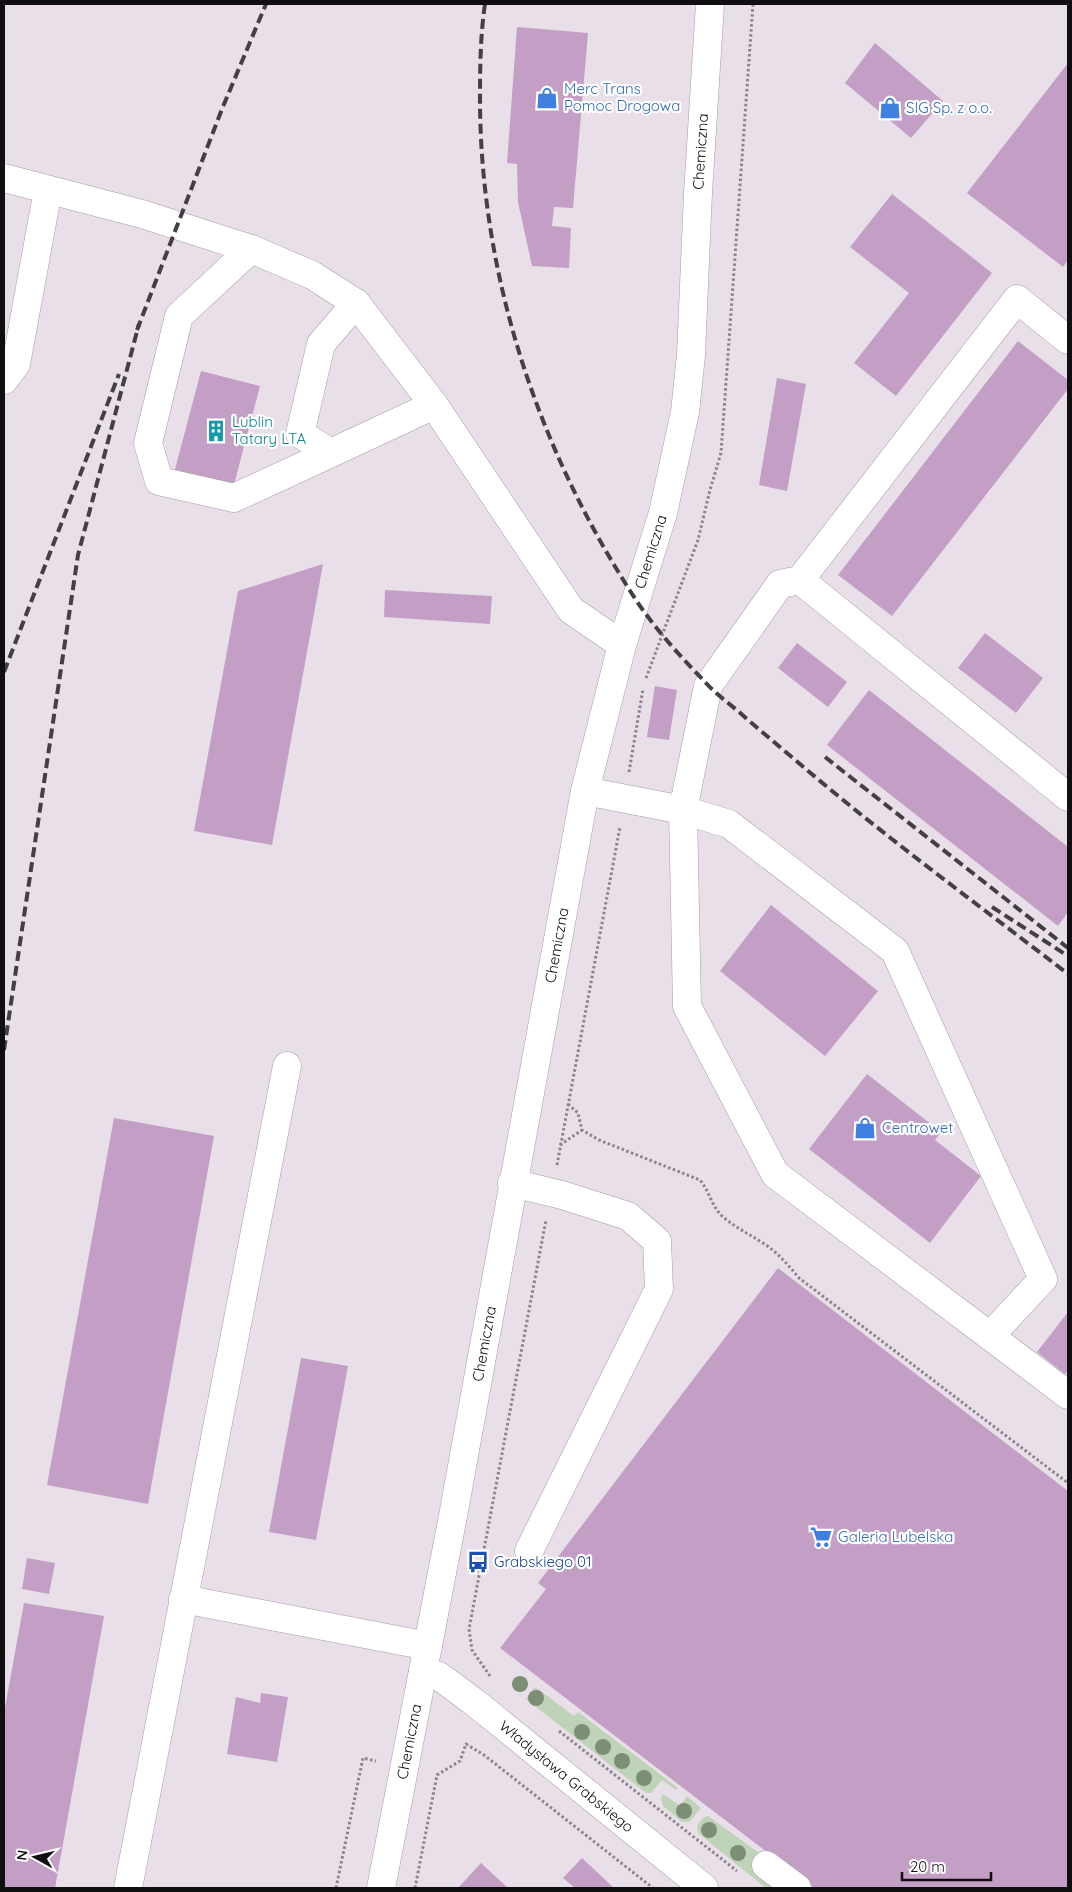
<svg xmlns="http://www.w3.org/2000/svg" width="1072" height="1892" font-family="Quicksand,sans-serif">
  <style>
    .green { fill: #bfd3b8 }
    .building { fill: #c39fc5 }
    .lines { fill: none; stroke-linecap: round; stroke-linejoin: round }
    .minor-casing { stroke: #a59da5; stroke-width: 29 }
    .path { stroke: #8b848b; stroke-width: 3; stroke-dasharray: 2.5 2.5; stroke-linecap: butt }
    .minor { stroke: #fff; stroke-width: 28 }
    .rail { stroke: #433f43; stroke-width: 4; stroke-dasharray: 10 5; stroke-linecap: butt }
    .tree { fill: #7c8e73 }
    .labels { text-anchor: middle; stroke-width: 4.5; stroke-linejoin: round; paint-order: stroke }
    .shop-label { font-size: 15px; fill: #366cbe; stroke: #fff; text-anchor: start }
    .street-label { font-size: 15px; fill: #110e11; stroke: #fff }
    .culture-label { font-size: 15px; fill: #0d838f; stroke: #fff; text-anchor: start }
    .transit-label { font-size: 15px; fill: #164399; stroke: #fff; text-anchor: start }
  </style>
  <rect width="100%" height="100%" fill="#e8dfe8"/>
  <g class="green">
    <path d="M535 1687 574 1716 578 1712 678 1788 676 1790 662 1780 651 1793H646L526 1699Z"/>
    <path d="M663 1794 680 1806 687 1796 701 1808 689 1822H682L663 1806 661 1798Z"/>
    <path d="M708 1816 762 1855 780 1888H766L698 1833 697 1825 703 1818Z"/>
  </g>
  <g class="building">
    <path d="M517 27 588 33 573 208 554 207 552 226 571 228 569 268 532 266 518 202 517 164 507 163Z"/>
    <path d="M875 43 943 101 911 138 845 83Z"/>
    <path d="M1068 63V260L1063 267 967 193Z"/>
    <path d="M892 194 992 273 896 396 854 363 909 293 850 247Z"/>
    <path d="M1018 341 1068 380V389L892 616 838 575Z"/>
    <path d="M201 371 260 386 232 492 173 477Z"/>
    <path d="M777 378 806 384 787 491 759 485Z"/>
    <path d="M323 564 272 845 194 831 238 591Z"/>
    <path d="M385 590 492 596 490 624 384 617Z"/>
    <path d="M985 633 1043 678 1016 713 958 668Z"/>
    <path d="M797 643 847 682 828 707 778 668Z"/>
    <path d="M655 686 677 690 669 740 647 737Z"/>
    <path d="M869 690 1068 847V912L1058 926 827 745Z"/>
    <path d="M771 905 878 991 825 1056 720 971Z"/>
    <path d="M867 1074 941 1132 935 1140 981 1176 930 1243 809 1149Z"/>
    <path d="M114 1118 214 1136 148 1504 47 1485Z"/>
    <path d="M778 1268 1068 1491V1888H814L500 1648 546 1589 538 1583Z"/>
    <path d="M1068 1312V1371L1065 1374 1037 1352Z"/>
    <path d="M301 1358 348 1366 316 1540 269 1532Z"/>
    <path d="M27 1558 55 1563 49 1594 22 1589Z"/>
    <path d="M24 1603 104 1616 55 1888H4V1713Z"/>
    <path d="M261 1693 288 1697 277 1762 227 1754 236 1697 260 1703Z"/>
    <path d="M582 1858 614 1888H575L563 1878Z"/>
    <path d="M481 1863 508 1888H458Z"/>
  </g>
  <g class="lines">
    <g class="minor-casing">
      <g id="minor">
        <path d="M4 178 142 214 251 249 312 275 356 303 434 405 571 610 622 645"/>
        <path d="M251 249 179 316 148 443 159 481 234 498 331 453 300 434 321 344 356 303"/>
        <path d="M1068 340 1017 299 800 580 780 584 708 686 683 810 687 1006 775 1174 1068 1395"/>
        <path d="M4 380 16 364 48 190"/>
        <path d="M331 453 434 405"/>
        <path d="M800 580 1068 797"/>
        <path d="M585 791 683 810 729 824 895 951 1043 1279 990 1336"/>
        <path d="M512 1183 562 1195 628 1216 657 1241 659 1289 529 1551"/>
        <path d="M183 1599 428 1646"/>
        <path id="s1" d="M423 1671 439 1676 474 1702 704 1888"/>
        <path d="M766 1865 797 1888"/>
        <path d="M128 1888 287 1066"/>
        <path id="s2" d="M381 1888 453 1516 585 791 622 645 663 513 685 412 691 355 698 193 710 4"/>
      </g>
    </g>
    <g class="path">
      <path d="M646 678 698 540 710 490 721 453 753 4"/>
      <path d="M629 772 643 689"/>
      <path d="M568 1104 578 1113 582 1130 599 1140 700 1180C710 1192 711 1206 723 1217 736 1228 751 1235 766 1245 779 1254 789 1266 799 1278L1068 1483"/>
      <path d="M560 1145 582 1130"/>
      <path d="M557 1165 620 827"/>
      <path d="M490 1676 472 1650 469 1629 546 1220"/>
      <path d="M559 1731 737 1871"/>
      <path d="M336 1888 363 1758 376 1761"/>
      <path d="M415 1888 437 1775 460 1761 466 1744 484 1755 653 1888"/>
    </g>
    <use href="#minor" class="minor"/>
    <g class="rail">
      <path d="M485 4C480 38 480 72 480 106 482 282 540 453 636 600 656 630 681 657 706 683 715 693 727 702 738 711 756 727 774 742 793 758 881 834 976 903 1068 974"/>
      <path d="M137 330 222 109 266 4"/>
      <path d="M4 672 119 374"/>
      <path d="M825 757 1068 948"/>
      <path d="M992 907 1068 956"/>
      <path d="M4 1050 78 555 139 324"/>
    </g>
  </g>
  <g class="tree">
    <circle cx="520" cy="1684" r="8"/>
    <circle cx="536" cy="1698" r="8"/>
    <circle cx="582" cy="1732" r="8"/>
    <circle cx="603" cy="1747" r="8"/>
    <circle cx="622" cy="1761" r="8"/>
    <circle cx="644" cy="1778" r="8"/>
    <circle cx="684" cy="1811" r="8"/>
    <circle cx="709" cy="1830" r="8"/>
    <circle cx="738" cy="1853" r="8"/>
  </g>
  <defs>
    <g id="shop-bare" transform="scale(1.725)"><path d="M-5-2.5h2.3a2.7 3.5 0 0 1 5.4 0H5L5.5 6h-11ZM-1.5-2.5h3a1.5 2.3 0 0 0-3 0Z" fill="#3f7fe0" stroke="#fff" stroke-width="2.5" paint-order="stroke"/></g>
    <g id="building-bare" transform="scale(1.725)"><path d="M-4-6H4V6H1V3H-1V6H-4ZM-2.5-4.3h1.7v1.8h-1.7ZM.8-4.3h1.7v1.8H.8ZM-2.5-1h1.7V.8h-1.7ZM.8-1h1.7V.8H.8Z" fill="#0f9aa8" stroke="#fff" stroke-width="2.5" paint-order="stroke"/></g>
    <g id="supermarket-bare" transform="scale(1.725)"><path d="M-6-5.5h2.5l.6 2H6L4.5 2H-2.5L-4.4-4H-6ZM-1.5 3.2a1.3 1.3 0 1 0 .1 0ZM3 3.2a1.3 1.3 0 1 0 .1 0Z" fill="#3f7fe0" stroke="#fff" stroke-width="2.5" paint-order="stroke"/></g>
    <g id="bus-bare" transform="scale(1.725)"><path d="M-5-6H5V4H4V6H2V4H-2V6H-4V4H-5ZM-3.5-4V0h7V-4ZM-3.5 1.2v1.5H-2V1.2ZM2 1.2v1.5H3.5V1.2Z" fill="#1a4fb4" stroke="#fff" stroke-width="2.5" paint-order="stroke"/></g>
  </defs>
  <g fill-rule="evenodd">
    <use href="#shop-bare" x="547" y="98"/>
    <use href="#shop-bare" x="890" y="108"/>
    <use href="#building-bare" x="216" y="431"/>
    <use href="#shop-bare" x="865" y="1128"/>
    <use href="#supermarket-bare" x="821" y="1537"/>
    <use href="#bus-bare" x="478" y="1562"/>
  </g>
  <g class="labels">
    <g class="shop-label">
      <text x="564" y="94">Merc Trans<tspan x="564" dy="17">Pomoc Drogowa</tspan></text>
      <text x="906" y="113">SIG Sp. z o.o.</text>
      <text x="882" y="1133">Centrowet</text>
      <text x="838" y="1542">Galeria Lubelska</text>
    </g>
    <g class="street-label">
      <text dy="5" stroke="none"><textPath href="#s2" startOffset="1769">Chemiczna</textPath></text>
      <text dy="5" stroke="none"><textPath href="#s2" startOffset="1364">Chemiczna</textPath></text>
      <text dy="5" stroke="none"><textPath href="#s2" startOffset="959">Chemiczna</textPath></text>
      <text dy="5" stroke="none"><textPath href="#s2" startOffset="554">Chemiczna</textPath></text>
      <text dy="5" stroke="none"><textPath href="#s2" startOffset="149">Chemiczna</textPath></text>
      <text dy="5" stroke="none"><textPath href="#s1" startOffset="179">Władysława Grabskiego</textPath></text>
    </g>
    <g class="culture-label">
      <text x="232" y="427">Lublin<tspan x="232" dy="17">Tatary LTA</tspan></text>
    </g>
    <g class="transit-label">
      <text x="494" y="1567">Grabskiego 01</text>
    </g>
  </g>
  <rect width="1072" height="1892" fill="none" stroke="#110e11" stroke-width="10"/>
  <g transform="translate(35 1857) rotate(278)" stroke="#ffffff" stroke-width="4" paint-order="stroke">
  <path d="M0-4L9 19L0 12L-9 19Z" fill="#110e11"/>
  <text y="-8" font-size="14" font-weight="bold" text-anchor="middle" fill="#110e11">N</text>
  </g>
  <path d="M902 1872v8h89v-8" fill="none" stroke="#110e11" stroke-width="2.5"/>
  <text x="910" y="1872" font-size="15" fill="#110e11" stroke="#ffffff" stroke-width="4" paint-order="stroke">20 m</text>
</svg>
